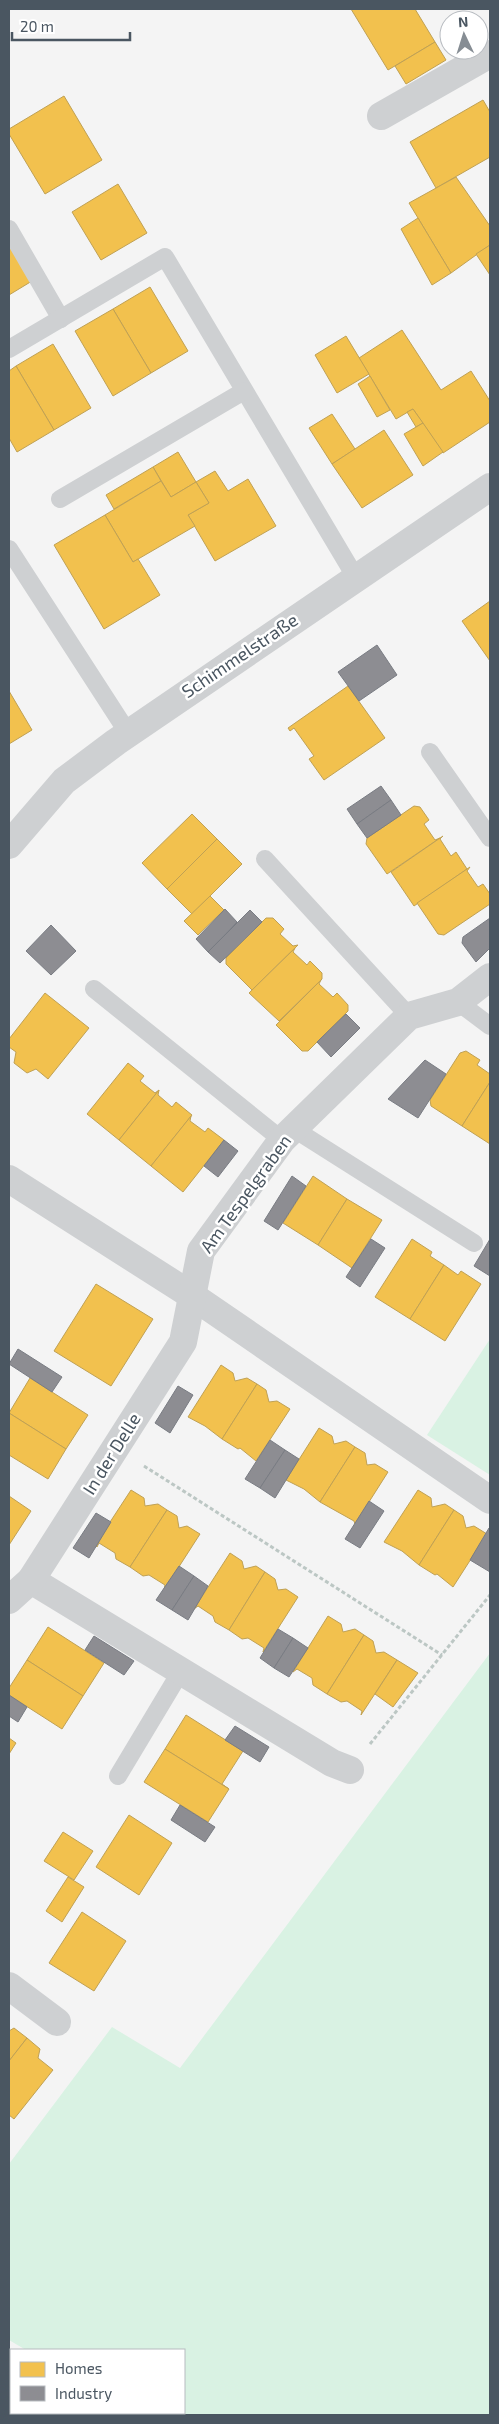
<svg xmlns="http://www.w3.org/2000/svg" width="499" height="2424" font-family="'Exo 2',sans-serif">
  <style>
    .green { fill: #d9f2e3 }
    .homes { fill: #f2c14e; stroke: #c0a154 }
    .industry { fill: #8d8d92; stroke: #797c83 }
    .lines { fill: none; stroke-linecap: round; stroke-linejoin: round }
    .path { stroke: #bcc7c4; stroke-width: 3; stroke-dasharray: 4 2.5; stroke-linecap: butt }
    .service { stroke: #ced0d2; stroke-width: 18 }
    .minor { stroke: #ced0d2; stroke-width: 28 }
    .tertiary { stroke: #ced0d2; stroke-width: 28 }
    .labels { text-anchor: middle; stroke-width: 5; stroke-linejoin: round; paint-order: stroke }
    .street-label { font-size: 18px; fill: #4a5661; stroke: #fff }
  </style>
  <rect width="100%" height="100%" fill="#f4f4f4"/>
  <g class="green">
    <path d="M490 1339V1475L427 1435Z"/>
    <path d="M490 1653V2415H132L128 2413H184V2350H26L9 2340V2164L112 2027 180 2068Z"/>
  </g>
  <g class="homes">
    <path d="M351 9H415L435 42 388 70Z"/>
    <path d="M435 42 446 60 406 84 395 66Z"/>
    <path d="M64 96 102 160 45 194 9 134V129Z"/>
    <path d="M483 100 490 112V157L436 188 410 142Z"/>
    <path d="M456 177 490 226V245L451 273 409 203Z"/>
    <path d="M118 184 147 233 101 260 72 212Z"/>
    <path d="M418 218 451 273 432 285 401 229Z"/>
    <path d="M490 245V275L476 254Z"/>
    <path d="M11 247 32 281 9 295V248Z"/>
    <path d="M150 287 188 351 151 373 113 309Z"/>
    <path d="M113 309 151 373 113 396 75 331Z"/>
    <path d="M402 330 441 390 471 371 490 401V422L443 453 413 409 396 419 359 358Z"/>
    <path d="M346 336 369 374 337 393 315 355Z"/>
    <path d="M53 344 91 408 54 430 16 366Z"/>
    <path d="M16 366 54 430 17 452 9 438V371Z"/>
    <path d="M370 376 390 410 377 417 358 384Z"/>
    <path d="M413 409 423 423 416 427 407 412Z"/>
    <path d="M332 414 355 449 332 464 309 428Z"/>
    <path d="M423 423 443 452 423 466 404 434Z"/>
    <path d="M384 430 413 475 362 508 332 464Z"/>
    <path d="M178 452 196 482 171 497 153 467Z"/>
    <path d="M153 467 161 481 114 509 106 495Z"/>
    <path d="M215 471 228 491 248 479 276 526 215 561 188 515 209 503 196 482Z"/>
    <path d="M161 481 171 497 196 482 209 503 188 515 195 526 133 562 105 515Z"/>
    <path d="M105 515 133 562 138 559 160 595 104 629 54 545Z"/>
    <path d="M490 601V661L462 621Z"/>
    <path d="M348 686 385 738 324 780 309 759 314 756 294 728 290 731 288 728Z"/>
    <path d="M9 691 32 730 9 744Z"/>
    <path d="M414 806 420 807 429 820 424 824 435 840 440 838 387 874 366 844 367 838Z"/>
    <path d="M192 814 217 839 167 889 142 863Z"/>
    <path d="M443 836 440 839 451 856 456 852 467 869 414 906 391 872Z"/>
    <path d="M217 839 242 864 192 914 167 889Z"/>
    <path d="M470 867 467 871 478 887 483 884 490 894V904L444 935 438 934 417 903Z"/>
    <path d="M210 896 224 910 198 935 184 921Z"/>
    <path d="M266 918H273L284 929 280 934 293 946 298 945 252 990 226 964V958Z"/>
    <path d="M295 948 293 952 307 965 310 961 322 973V979L279 1021 249 993Z"/>
    <path d="M321 980 319 984 333 997 337 993 348 1005V1011L308 1051H302L276 1025Z"/>
    <path d="M45 993 89 1028 48 1079 36 1069 27 1073 14 1063 16 1052 9 1047V1039Z"/>
    <path d="M466 1051 480 1060 477 1065 490 1074V1082L462 1126 431 1106 430 1100 460 1053Z"/>
    <path d="M128 1063 144 1076 140 1081 155 1093 159 1090 119 1140 87 1114Z"/>
    <path d="M490 1082V1144L462 1126Z"/>
    <path d="M159 1090 158 1095 172 1107 176 1102 192 1115 151 1166 119 1140Z"/>
    <path d="M191 1116 190 1121 205 1132 208 1128 224 1140 183 1192 151 1166Z"/>
    <path d="M313 1176 347 1199 318 1245 283 1223Z"/>
    <path d="M347 1199 382 1220 352 1268 318 1245Z"/>
    <path d="M412 1239 432 1252 430 1256 444 1265 410 1319 375 1297Z"/>
    <path d="M444 1265 458 1275 461 1271 481 1284 445 1341 410 1319Z"/>
    <path d="M96 1284 153 1319 111 1386 54 1351Z"/>
    <path d="M221 1365 233 1373 235 1381 247 1378 257 1384 222 1439 205 1426 188 1417Z"/>
    <path d="M30 1378 88 1415 66 1449 9 1413Z"/>
    <path d="M257 1384 266 1390 269 1402 277 1401 290 1409 256 1461 240 1448 238 1449 222 1439Z"/>
    <path d="M9 1413 66 1449 48 1479 9 1455Z"/>
    <path d="M319 1428 332 1436 334 1444 346 1441 355 1447 320 1502 304 1489 286 1480Z"/>
    <path d="M355 1447 365 1453 367 1465 375 1464 388 1472 355 1524 354 1521 320 1502Z"/>
    <path d="M131 1490 144 1498 145 1506 158 1504 167 1510 130 1567 116 1559 115 1553 99 1543 97 1547 95 1545Z"/>
    <path d="M418 1490 431 1498 432 1507 445 1504 454 1510 419 1565 402 1551 384 1542Z"/>
    <path d="M9 1496 31 1511 9 1545Z"/>
    <path d="M167 1510 177 1516 179 1528 187 1526 200 1534 164 1590 165 1585 149 1575 143 1576 130 1567Z"/>
    <path d="M454 1510 463 1516 466 1528 474 1526 487 1534 453 1587 437 1574 435 1575 419 1565Z"/>
    <path d="M230 1553 242 1561 244 1569 256 1566 265 1572 229 1630 215 1622 213 1616 198 1606 194 1609Z"/>
    <path d="M265 1572 275 1579 278 1590 286 1589 298 1597 263 1652 264 1648 248 1638 242 1639 229 1630Z"/>
    <path d="M328 1616 341 1624 343 1632 355 1629 364 1635 327 1694 313 1685 312 1678 297 1669 293 1672Z"/>
    <path d="M48 1627 104 1663 83 1696 27 1660Z"/>
    <path d="M364 1635 373 1641 376 1653 384 1652 397 1660 361 1715 362 1711 347 1701 341 1702 327 1694Z"/>
    <path d="M27 1660 83 1696 62 1729 9 1695V1688Z"/>
    <path d="M397 1660 418 1673 393 1707 375 1694Z"/>
    <path d="M186 1715 243 1751 222 1784 229 1789 165 1749Z"/>
    <path d="M9 1738 16 1743 9 1754Z"/>
    <path d="M165 1749 229 1789 208 1822 144 1782Z"/>
    <path d="M129 1815 172 1843 139 1895 96 1867Z"/>
    <path d="M63 1832 93 1851 74 1880 44 1861Z"/>
    <path d="M68 1877 84 1887 62 1922 46 1911Z"/>
    <path d="M82 1912 126 1941 94 1991 49 1963Z"/>
    <path d="M14 2028 27 2038 9 2061V2031Z"/>
    <path d="M27 2038 40 2049 38 2058 53 2070 14 2119 9 2115V2061Z"/>
    <path d="M41 2413H73L77 2415H40Z"/>
  </g>
  <g class="industry">
    <path d="M377 645 397 675 359 701 338 672Z"/>
    <path d="M381 786 391 800 357 824 347 809Z"/>
    <path d="M391 800 401 815 367 838 357 824Z"/>
    <path d="M225 909 237 922 208 952 196 939Z"/>
    <path d="M250 910 262 922 220 963 208 952Z"/>
    <path d="M490 918V948L476 962 462 943 463 937Z"/>
    <path d="M51 925 76 951 51 975 26 951Z"/>
    <path d="M346 1014 360 1028 331 1057 317 1042Z"/>
    <path d="M425 1060 446 1074 418 1118 388 1099Z"/>
    <path d="M224 1140 238 1151 218 1177 204 1166Z"/>
    <path d="M292 1176 306 1186 278 1230 264 1221Z"/>
    <path d="M371 1239 385 1248 360 1287 346 1277Z"/>
    <path d="M490 1239V1276L474 1266Z"/>
    <path d="M18 1349 62 1377 52 1392 9 1364Z"/>
    <path d="M178 1386 193 1395 170 1433 155 1423Z"/>
    <path d="M270 1440 285 1450 260 1488 245 1479Z"/>
    <path d="M285 1450 299 1459 275 1498 260 1488Z"/>
    <path d="M369 1501 384 1511 360 1548 345 1539Z"/>
    <path d="M96 1513 111 1522 89 1558 73 1548Z"/>
    <path d="M489 1528 490 1529V1572L470 1560Z"/>
    <path d="M179 1566 194 1576 172 1610 156 1600Z"/>
    <path d="M194 1576 208 1586 188 1620 172 1610Z"/>
    <path d="M278 1629 293 1638 274 1668 260 1658Z"/>
    <path d="M94 1636 134 1661 124 1675 85 1650Z"/>
    <path d="M293 1638 308 1648 289 1677 274 1668Z"/>
    <path d="M9 1695 27 1707 18 1722 9 1716Z"/>
    <path d="M235 1726 269 1747 260 1762 225 1740Z"/>
    <path d="M180 1805 215 1827 205 1842 171 1820Z"/>
  </g>
  <g class="lines">
    <g class="path">
      <path d="M144 1466 442 1655"/>
      <path d="M370 1744 490 1595"/>
    </g>
    <g class="service">
      <path d="M9 229 61 319"/>
      <path d="M9 349 165 257 356 578"/>
      <path d="M60 499 244 391"/>
      <path d="M9 549 128 733"/>
      <path d="M430 752 490 838"/>
      <path d="M265 859 409 1016"/>
      <path d="M94 989 282 1140"/>
      <path d="M458 1002 490 1026"/>
      <path d="M294 1129 474 1243"/>
      <path d="M118 1776 181 1671"/>
    </g>
    <g class="minor">
      <path d="M381 116 490 54"/>
      <path d="M9 1179 191 1295 490 1500"/>
      <path d="M31 1580 332 1763 350 1770"/>
      <path d="M9 1600 31 1580 183 1342 201 1251 282 1140 409 1016 458 1002 490 977"/>
      <path d="M9 1986 57 2022"/>
    </g>
    <path class="tertiary" d="M9 845 64 781 116 742 490 487"/>
  </g>
  <g class="labels">
    <g class="street-label">
      <text transform="translate(240 656) rotate(-34)" y="6">Schimmelstraße</text>
      <text transform="translate(246 1194) rotate(-54)" y="6">Am Tespelgraben</text>
      <text transform="translate(112 1454) rotate(-58)" y="6">In der Delle</text>
    </g>
  </g>
  <rect width="499" height="2424" fill="none" stroke="#4a5661" stroke-width="20"/>
  <rect x="10" y="2349" width="175" height="65" fill="#ffffff" stroke="#b7bbc0"/>
  <rect x="20" y="2362" width="25" height="15" fill="#f2c14e" stroke="#b7bbc0"/>
  <text x="55" y="2374" font-size="15" fill="#4a5661">Homes</text>
  <rect x="20" y="2386" width="25" height="15" fill="#8d8d92" stroke="#b7bbc0"/>
  <text x="55" y="2399" font-size="15" fill="#4a5661">Industry</text>
  <g transform="translate(464 35) rotate(356)"><circle r="24" fill="#ffffff" stroke="#b7bbc0"/>
  <path d="M0-4L9 19L0 12L-9 19Z" fill="#868d94"/>
  <text y="-8" font-size="14" font-weight="bold" text-anchor="middle" fill="#4a5661">N</text>
  </g>
  <path d="M12 32v8h118v-8" fill="none" stroke="#4a5661" stroke-width="2.5"/>
  <text x="20" y="32" font-size="15" fill="#4a5661" stroke="#ffffff" stroke-width="4" paint-order="stroke">20 m</text>
</svg>
